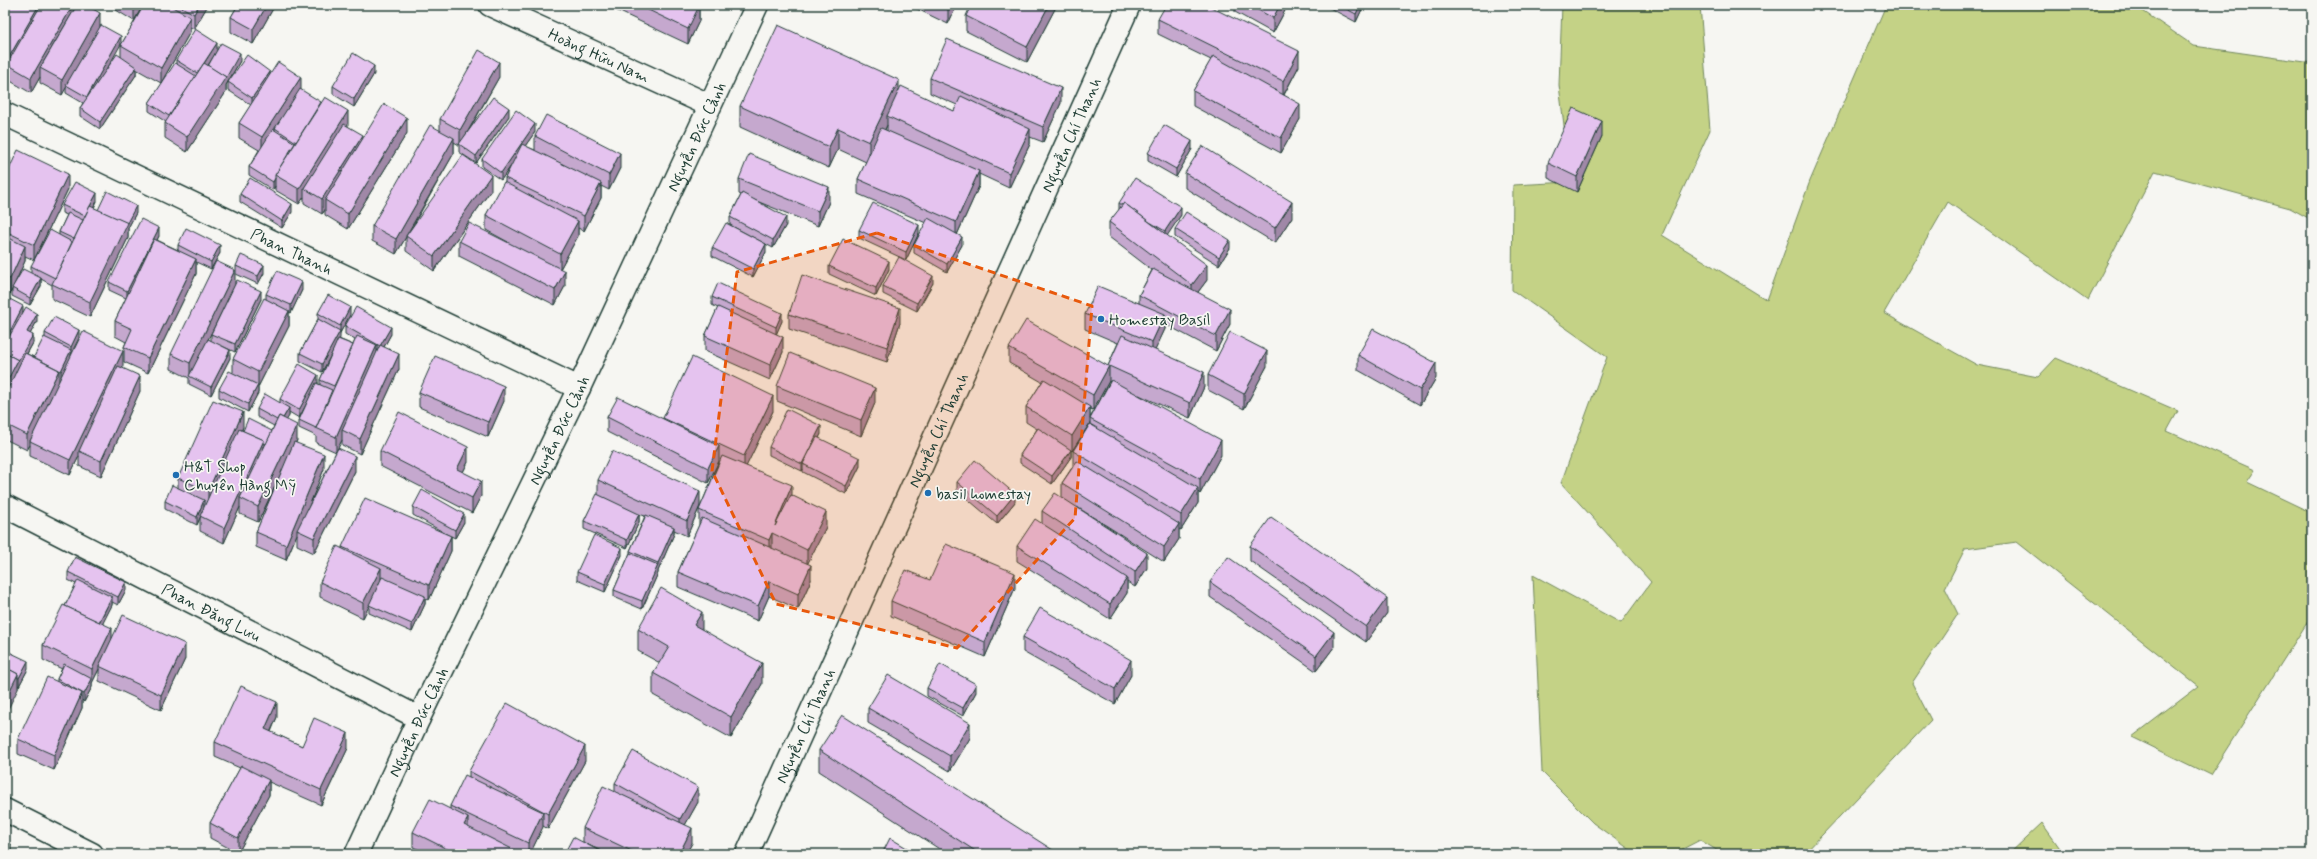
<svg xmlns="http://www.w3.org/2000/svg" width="2317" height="859" font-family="Mynerve,sans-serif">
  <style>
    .green { fill: #c4d286; stroke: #72885d }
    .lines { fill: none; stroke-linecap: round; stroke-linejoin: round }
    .street-casing { stroke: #1f3d34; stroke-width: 25 }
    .street { stroke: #f6f6f2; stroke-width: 22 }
    .wall { fill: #c5a8ce; stroke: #1f3d34; fill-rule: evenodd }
    .shaded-wall { fill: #a088a7; stroke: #1f3d34 }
    .building { fill: #e5c3ef; stroke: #1f3d34 }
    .marked { fill: #e8590c; fill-opacity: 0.2; stroke: #e8590c; stroke-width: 3; stroke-dasharray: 8 5; stroke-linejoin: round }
    .poi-dot { fill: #1f6fb2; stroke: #f6f6f2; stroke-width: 1.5 }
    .labels { text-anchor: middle; stroke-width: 3.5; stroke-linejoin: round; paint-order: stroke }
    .street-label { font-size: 16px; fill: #1f3d34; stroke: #f6f6f2 }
    .poi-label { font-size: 16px; fill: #1f3d34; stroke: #f6f6f2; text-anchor: start }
  </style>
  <rect width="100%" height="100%" fill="#f6f6f2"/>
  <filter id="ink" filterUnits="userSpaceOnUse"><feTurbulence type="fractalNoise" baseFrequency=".025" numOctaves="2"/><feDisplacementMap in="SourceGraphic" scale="8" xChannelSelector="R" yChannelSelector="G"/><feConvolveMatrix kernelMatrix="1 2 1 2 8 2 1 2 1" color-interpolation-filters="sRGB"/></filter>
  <g filter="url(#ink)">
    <g class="green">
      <path d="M1562 5H1700L1710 130 1662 235 1767 300 1810 181 1886 5H2134L2194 46 2312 63V220L2290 208 2155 171 2088 300 1948 202 1884 313 1977 365 2038 377 2056 358 2178 411 2167 431 2255 470 2247 482 2312 513V615L2210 775 2132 737 2199 686 2017 542 1965 549 1945 588 1958 614 1912 683 1931 720 1804 854H1723L1700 840 1673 854H1636L1593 823 1542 772 1533 575 1621 623 1651 582 1561 483 1607 357 1512 290 1513 185 1571 182 1559 85Z"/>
      <path d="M2042 823 2064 854H2009Z"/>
    </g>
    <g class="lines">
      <g class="street-casing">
        <g id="street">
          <path id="s1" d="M490 5 709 105"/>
          <path id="s2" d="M5 114 579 388"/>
          <path id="s3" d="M5 506 419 718"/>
          <path d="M5 810 92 854"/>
          <path id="s4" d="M356 854 419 718 579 388 757 5"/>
          <path id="s5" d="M747 854 1129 5"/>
        </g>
      </g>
      <use href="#street" class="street"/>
    </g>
    <g class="wall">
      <path d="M116 5H143L134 21 116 10Z"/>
      <path d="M144 5H208L194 29 190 27V32L161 83 136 69V75L100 129 80 116V108L83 103 66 93V86L62 95 40 83V77L31 93 7 79V76L5 79V9L100 26 109 65 121 57V45Z"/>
      <path d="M238 5H275L253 44 231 32V17Z"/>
      <path d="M605 5H700L699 7V21L688 44Z"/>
      <path d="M909 5H957L948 24Z"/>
      <path d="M1057 5 1027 62 966 31V16Z"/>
      <path d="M1235 5H1288L1273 33 1235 12Z"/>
      <path d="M1324 5H1364L1356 22Z"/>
      <path d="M1158 19 1299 66 1284 95 1300 119 1281 153 1193 106V91L1211 60 1158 34Z"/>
      <path d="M217 49 240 61 226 85V92L187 152 165 138V123L166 122 149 111V103L176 63V60Z"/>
      <path d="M270 74 301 90 363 138 407 133 348 229 325 215V210L322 214 304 203V197L299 204 275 190V186L273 190 249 175V167L259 150 239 138V123L251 105 228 90V82Z"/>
      <path d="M374 74 354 107 333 94V86Z"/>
      <path d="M499 77 467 134 509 116 476 163 459 152V145L454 142V153L410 231 491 190 434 271 406 251V237L396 254 372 241V226L440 130V119Z"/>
      <path d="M930 78 1061 103 1043 142 1030 137V144L1009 188 979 174V186L957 235 962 245 947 272 914 253V245L926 223 858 194V179L866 162 838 149 829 168 740 127V106L899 92 954 111 957 105 930 93ZM887 125V131L885 130Z"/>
      <path d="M535 132 525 146 535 150V136L620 168 609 190 601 186V198L584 231 578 228V236L560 269 565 286 555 305 459 256V241L508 242 486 230V215L505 182V178L510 167 501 180 482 167V159Z"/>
      <path d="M1602 136 1577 192 1548 178V163Z"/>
      <path d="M1192 149 1176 177 1148 161V153Z"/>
      <path d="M5 155 10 167 68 189 34 260 25 256V261L10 294 5 292Z"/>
      <path d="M1185 173 1292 217 1275 243 1185 188Z"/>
      <path d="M739 179 829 202 818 226 754 200 786 225 773 248 730 225V217L741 195 739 194Z"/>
      <path d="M240 194 292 212 282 228 240 202Z"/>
      <path d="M97 201 94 208 98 210 136 213 128 228V238L90 317 52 299V285L41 279V286L30 305 12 296V288L31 273V266L59 235V232L67 215 62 213V205Z"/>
      <path d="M1119 203 1181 215 1167 235 1207 280 1198 292 1230 324 1216 351 1165 324V329L1155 350 1204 387 1190 418 1139 395 1221 455 1200 494 1198 492V503L1181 530 1179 529V539L1164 562 1077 507 1147 568 1135 587 1127 582V593L1110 619 1017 561V546L1042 524V511L1062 498V483L1073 466V451L1090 423 1072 451 1071 450V457L1052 484 1020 463V455L1037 429 1026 422V407L1042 382 1009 363V348L1108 366 1118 343 1085 329V314L1139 303V295L1152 270 1109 237V222L1119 210ZM1109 381 1110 382 1090 418V409L1093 410Z"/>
      <path d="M1175 229 1230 248 1219 265 1175 237Z"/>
      <path d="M859 230 919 233 906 260 859 238Z"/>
      <path d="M159 236 157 240 178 250V245L220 253 211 269 196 262V274L148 373 124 362V347L126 342 115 336V321L126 298 109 290V282Z"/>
      <path d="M712 248 766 252 753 277 712 256Z"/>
      <path d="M236 266 264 273 258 284 236 274Z"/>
      <path d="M829 266 889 269 876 296 829 274Z"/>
      <path d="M933 283 917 311 883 294V286Z"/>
      <path d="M235 285 261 299 235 352 222 346 230 358 211 395 189 384V378L171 369V354ZM223 310 211 334V341L208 339Z"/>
      <path d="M302 290 291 313 289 312V326L258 387V393L248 412 219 397V389L233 372V359L266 299V294Z"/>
      <path d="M712 297 782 321 776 334 783 352 770 380 705 351V336L718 308 712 305Z"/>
      <path d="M5 299 23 313 37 321 30 334 33 343 27 354 34 357 45 337V333L79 330 71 355 123 366 122 368 140 391 101 476 79 466V456L70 475 30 456V445L27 450 5 439Z"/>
      <path d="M318 313 350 315 340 333 339 339 353 345 355 340 345 334V326L391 334 384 347 399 369 360 454 342 445V440L337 450 355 471 314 553 297 545V534L286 560 256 547V532L276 485 258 522 240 514V507L224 543 200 531V517L197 525 165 509V501L178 488V478L243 427 242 430 243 431H272L274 426 257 417V409L280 403V399L318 382V384L320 385V380L332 353 322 372 300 361V353L318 319ZM308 401 299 420V428L316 436V443L336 452 308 508 324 469 296 443 297 440 286 420 289 416V412L299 418Z"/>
      <path d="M789 314 900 323 887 362 789 329Z"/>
      <path d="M1358 355 1436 378 1420 405 1358 370Z"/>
      <path d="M1267 366 1244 409 1208 390V375Z"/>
      <path d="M777 386 875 403 861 436 777 401Z"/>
      <path d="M419 392 504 401 488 437 419 407Z"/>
      <path d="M773 411 746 466 792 495 826 527 807 564 811 580 798 609 769 596 758 621 678 587V572L699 525V510L719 462 708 483 607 432V417L663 419V418Z"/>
      <path d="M821 434 819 438 860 466 846 494 803 472V469L802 471 769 455V447Z"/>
      <path d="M380 451 468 462 463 472 481 496 472 513 380 466Z"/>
      <path d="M598 480 700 506 687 536 674 530V534L658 571V573L642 609 614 597V590L630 553V551L645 516 639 514V522L627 548 584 529V521L598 494Z"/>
      <path d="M957 482 1015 502 997 524 957 490Z"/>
      <path d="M413 507 464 522 455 538 451 536V551L429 600 425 599V604L412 632 369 613V605L363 618 320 597V582L342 549V547L450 536 413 515Z"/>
      <path d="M1250 546 1387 613 1366 642 1250 561Z"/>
      <path d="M622 555 605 592 577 580V572Z"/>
      <path d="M68 572 126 590 118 605 112 602V605L102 624 112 638 185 659 161 710 99 681V669L92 683V687L84 702 82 700V708L54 770 18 754V739L57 682V679L62 669 43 660V645L65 606 76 584 68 580Z"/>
      <path d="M930 580 1015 588 985 657 891 616V601Z"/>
      <path d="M1210 582 1334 647 1316 671 1210 597Z"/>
      <path d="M638 629 702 630 762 684 731 738 653 695V673L660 663 638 651Z"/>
      <path d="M1023 637 1131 675 1115 704 1023 652Z"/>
      <path d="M5 650 28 669 19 686H18V689Z"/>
      <path d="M927 688 976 692 963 716 927 696Z"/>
      <path d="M868 708 970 738 950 771 868 723Z"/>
      <path d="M277 717 271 732 302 746 348 748 321 805 269 782V795L238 853 210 838V823L240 768 215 757V742Z"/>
      <path d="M819 750 1059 854H947L819 771Z"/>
      <path d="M585 761 548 829 543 826 530 854H428L413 847V832L450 809V806L469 777V771Z"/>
      <path d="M615 783 698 802 685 825 692 843 686 854H607L583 842V828L615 791Z"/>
    </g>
    <g class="shaded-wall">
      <path d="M39 5H48L7 64V76L5 79V64Z"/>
      <path d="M73 5H77L40 68V77L31 93V78Z"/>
      <path d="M135 5H143L134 21V6Z"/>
      <path d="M199 5H208L194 29V14Z"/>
      <path d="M267 5H275L253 44V29Z"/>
      <path d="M696 5H700L699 7V21L688 44V29Z"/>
      <path d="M949 5H957L948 24V9Z"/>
      <path d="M1049 5H1057L1027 62V47Z"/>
      <path d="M1280 5H1288L1273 33V18Z"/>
      <path d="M1360 5H1364L1356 22V14Z"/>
      <path d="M100 13V28L62 95V80Z"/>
      <path d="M190 17V32L161 83V68Z"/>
      <path d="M121 36V44L87 105V97Z"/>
      <path d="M217 43V51L198 81V73Z"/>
      <path d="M1299 51V66L1283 96V81Z"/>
      <path d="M240 53V61L226 85V92L187 152V137Z"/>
      <path d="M499 62V77L460 145V130Z"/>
      <path d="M374 66V74L354 107V99Z"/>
      <path d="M136 67V75L100 129V122Z"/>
      <path d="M270 72V80L252 106V98Z"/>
      <path d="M301 77V92L275 128V131L262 152V137Z"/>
      <path d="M899 80V101L887 116V125L869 164V142Z"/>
      <path d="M1061 88V103L1043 142V127Z"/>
      <path d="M1300 104V119L1281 153V138Z"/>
      <path d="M509 108V116L476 163V156Z"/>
      <path d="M348 111V126L304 188V197L299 204V189Z"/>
      <path d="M407 118V133L348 229V214Z"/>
      <path d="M1602 121V136L1577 192V177Z"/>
      <path d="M535 124V132L501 180V173Z"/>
      <path d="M838 128V149L829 168V147Z"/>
      <path d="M1030 129V144L1009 188V173Z"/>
      <path d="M363 135V150L325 200V210L322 214V199Z"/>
      <path d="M454 138V153L406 236V237L396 254V239Z"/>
      <path d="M1192 141V149L1176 177V169Z"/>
      <path d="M620 153V168L609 190V175Z"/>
      <path d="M10 158V173L5 183V168Z"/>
      <path d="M979 171V186L956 237V222Z"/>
      <path d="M68 174V189L34 260V245Z"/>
      <path d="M491 175V190L434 271V256Z"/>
      <path d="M275 178V186L273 190V182Z"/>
      <path d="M601 183V198L584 231V216Z"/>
      <path d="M829 187V202L818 226V211Z"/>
      <path d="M97 193V201L85 224V216Z"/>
      <path d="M1292 202V217L1275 243V228Z"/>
      <path d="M292 204V212L282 228V221Z"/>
      <path d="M136 206V213L128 228V238L90 317V302L126 224Z"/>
      <path d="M1181 207V215L1165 239V231Z"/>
      <path d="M786 217V225L773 248V240Z"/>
      <path d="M578 221V236L560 269V254Z"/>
      <path d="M919 225V233L906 260V252Z"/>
      <path d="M159 228V236L127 298V291Z"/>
      <path d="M962 237V245L947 272V264Z"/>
      <path d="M1230 240V248L1219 265V257Z"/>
      <path d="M766 244V252L753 277V269Z"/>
      <path d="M220 245V253L211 269V262Z"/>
      <path d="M25 246V261L10 294V279Z"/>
      <path d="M196 259V274L148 373V358Z"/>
      <path d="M889 261V269L876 296V288Z"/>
      <path d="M264 265V273L258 284V276Z"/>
      <path d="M1207 265V280L1192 300V285Z"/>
      <path d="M235 270V285L190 376V363Z"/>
      <path d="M565 271V286L555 305V290Z"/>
      <path d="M933 276V283L917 311V303Z"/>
      <path d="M41 278V286L30 305V298Z"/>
      <path d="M302 282V290L291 313V305Z"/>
      <path d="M261 291V299L235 352V344Z"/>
      <path d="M23 306V313L5 349V341Z"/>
      <path d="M350 307V315L340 333V326Z"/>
      <path d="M900 308V323L887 362V347Z"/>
      <path d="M1230 309V324L1216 351V336Z"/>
      <path d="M289 311V326L258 387V372Z"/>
      <path d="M782 313V321L776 335V327Z"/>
      <path d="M37 314V321L27 340V332Z"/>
      <path d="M1165 314V329L1152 357V342Z"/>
      <path d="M391 327V334L380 354V346Z"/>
      <path d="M79 330V338L71 354V358L61 379V371L71 350V347Z"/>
      <path d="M340 331V338L322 372V364Z"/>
      <path d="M33 335V343L18 369 5 400V385L18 360Z"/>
      <path d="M783 337V352L770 380V365Z"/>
      <path d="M377 345V360L342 430V440L336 452V437Z"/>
      <path d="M230 350V358L211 395V387Z"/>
      <path d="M123 351V366L81 452 79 451V456L70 475V460Z"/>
      <path d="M1267 351V366L1244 409V394Z"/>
      <path d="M399 354V369L360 454V439Z"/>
      <path d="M1436 363V378L1420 405V390Z"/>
      <path d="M1109 366V381L1093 410V395Z"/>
      <path d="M59 370V385L30 441V445L27 450V435Z"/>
      <path d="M1204 372V387L1190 418V403Z"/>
      <path d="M318 375V382L299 418V410Z"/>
      <path d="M140 376V391L101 476V461Z"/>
      <path d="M258 385V393L248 412V404Z"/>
      <path d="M504 386V401L488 437V422Z"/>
      <path d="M875 388V403L861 436V420Z"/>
      <path d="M773 396V411L744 471V456Z"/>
      <path d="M1090 407V423L1072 451V436Z"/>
      <path d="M289 408V416L281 430V422Z"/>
      <path d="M243 412V427L208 506V491Z"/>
      <path d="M297 425V440L258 522V507Z"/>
      <path d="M821 426V434L805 465 803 464V469L802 471V464Z"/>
      <path d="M264 440V455L240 498V507L224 543V528Z"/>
      <path d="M1221 440V455L1200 494V479Z"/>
      <path d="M719 446V461L708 483V468Z"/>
      <path d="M468 447V462L457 484V469Z"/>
      <path d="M1071 450V457L1052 484V476Z"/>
      <path d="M324 454V469L299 531 297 530V534L286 560V545Z"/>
      <path d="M355 456V471L314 553V538Z"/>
      <path d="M860 458V466L846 494V486Z"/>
      <path d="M481 481V496L472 513V498Z"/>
      <path d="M792 485V500L775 526Z"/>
      <path d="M1198 488V503L1181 530V515Z"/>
      <path d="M700 491V506L687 536V521Z"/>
      <path d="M1015 494V502L997 524V516Z"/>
      <path d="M204 500V508L197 525V517Z"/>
      <path d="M826 512V527L807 565V550Z"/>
      <path d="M464 514V522L455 538V530Z"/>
      <path d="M639 514V522L627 548V540Z"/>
      <path d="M1179 524V539L1164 562V547Z"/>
      <path d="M674 527V534L658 571V573L642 609V601L658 565V563Z"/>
      <path d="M772 533V548L769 555V540Z"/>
      <path d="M451 536V551L429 600V585Z"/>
      <path d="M622 548V555L605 592V584Z"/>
      <path d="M1147 553V568L1135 587V572Z"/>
      <path d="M811 565V580L798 609V594Z"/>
      <path d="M381 568V583L363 618V603Z"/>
      <path d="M1015 573V588L985 657V642Z"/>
      <path d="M1127 578V593L1110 619V604Z"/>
      <path d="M769 581V596L758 621V606Z"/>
      <path d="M126 582V590L118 605V597Z"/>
      <path d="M425 596V604L412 632V624Z"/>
      <path d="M112 597V605L98 633V625Z"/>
      <path d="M1387 598V613L1366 642V627Z"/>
      <path d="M702 612V633L694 625Z"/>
      <path d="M112 628V643L99 666V669L92 683V687L84 702V694L92 679V669Z"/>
      <path d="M1334 632V647L1316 671V656Z"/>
      <path d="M185 644V659L161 710V695Z"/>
      <path d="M1131 660V675L1115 704V689Z"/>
      <path d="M28 661V669L19 686V678Z"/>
      <path d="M762 663V684L731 738V717Z"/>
      <path d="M18 674V689L5 715V700Z"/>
      <path d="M976 684V692L963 716V708Z"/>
      <path d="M82 693V708L54 770V755Z"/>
      <path d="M277 702V717L265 744V729Z"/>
      <path d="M970 723V738L950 771V756Z"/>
      <path d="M348 733V748L321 805V790Z"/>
      <path d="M585 746V761L548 829V814Z"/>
      <path d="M269 780V795L238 853V838Z"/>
      <path d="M698 787V802L680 834V819Z"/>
      <path d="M543 812V827L530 854H528V843Z"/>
      <path d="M468 818V833L464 825Z"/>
      <path d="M692 828V843L686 854H679Z"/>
      <path d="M11 844V854H8Z"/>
    </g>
    <g class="building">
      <path d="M7 5H39L5 64V9Z"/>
      <path d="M41 5H73L31 78 7 64Z"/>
      <path d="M77 5H86L100 13 62 80 40 68Z"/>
      <path d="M144 5H169L190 17 161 68 121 45Z"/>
      <path d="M178 5H199L194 14Z"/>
      <path d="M238 5H267L253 29 231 17Z"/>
      <path d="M638 5H697L699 6 688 29Z"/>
      <path d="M940 5H949L948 9Z"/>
      <path d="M971 5H1049L1027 47 966 16Z"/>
      <path d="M1166 5H1207L1299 51 1283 81 1158 19Z"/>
      <path d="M1249 5H1280L1273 18Z"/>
      <path d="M1339 5H1360L1356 14Z"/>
      <path d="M101 25 121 36 87 97 66 85Z"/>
      <path d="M778 25 899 80 869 142 838 128 829 147 740 106Z"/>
      <path d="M195 29 217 43 204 63 197 73 176 60Z"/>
      <path d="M947 39 1061 88 1043 127 930 78Z"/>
      <path d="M221 43 240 53 226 78V77L208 66Z"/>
      <path d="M479 50 499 62 460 130 440 119Z"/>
      <path d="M353 53 374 66 354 99 333 86Z"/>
      <path d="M117 54 136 67 100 122 80 108Z"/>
      <path d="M247 55 270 72 252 98 228 82Z"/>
      <path d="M1213 56 1300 104 1281 138 1193 91Z"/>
      <path d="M278 62 301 77 262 137 239 123Z"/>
      <path d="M175 63 196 76 169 116 149 103Z"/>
      <path d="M204 63 226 77 187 137 165 123Z"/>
      <path d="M901 86 954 111 961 96 1030 129 1009 173 887 116Z"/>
      <path d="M300 89 321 102 296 142 275 128Z"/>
      <path d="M325 97 348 111 299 189 275 175Z"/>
      <path d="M493 97 509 108 476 156 459 144Z"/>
      <path d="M384 104 407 118 348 214 325 200Z"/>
      <path d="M1573 108 1602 121 1577 177 1548 163Z"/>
      <path d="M516 110 535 124 501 173 482 159Z"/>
      <path d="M546 115 620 153 609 175 535 136Z"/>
      <path d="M344 124 363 135 322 199 304 188Z"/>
      <path d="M430 125 454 138 396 239 372 226Z"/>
      <path d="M1164 125 1192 141 1176 169 1148 153Z"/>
      <path d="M881 128 979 171 956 222 858 179Z"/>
      <path d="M273 129 295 143 275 175V178L273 182 249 167Z"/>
      <path d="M522 144 601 183 584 216 505 178Z"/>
      <path d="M1202 146 1292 202 1275 228 1185 173Z"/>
      <path d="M18 150 68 174 34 245 5 231V178Z"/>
      <path d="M749 154 829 187 818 211 739 179Z"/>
      <path d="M5 155 10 158 5 168Z"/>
      <path d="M463 155 491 175 434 256 406 236Z"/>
      <path d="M250 178 292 204 282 221 240 194Z"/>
      <path d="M1135 178 1181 207 1165 231 1148 221 1124 203 1122 205 1119 203Z"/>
      <path d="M75 182 97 193 90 206 85 216 62 205Z"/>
      <path d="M504 182 578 221 560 254 486 215Z"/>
      <path d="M107 191 136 206 127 223 98 210Z"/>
      <path d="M742 193 786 217 773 240 730 217Z"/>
      <path d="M873 203 919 225 906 252 859 230Z"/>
      <path d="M1124 203 1207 265 1192 285 1109 222Z"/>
      <path d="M90 206 128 223 90 302 52 284Z"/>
      <path d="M1186 212 1230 240 1219 257 1175 229Z"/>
      <path d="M68 213 83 220 74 239 59 232Z"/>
      <path d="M928 218 962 237 947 264 914 245Z"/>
      <path d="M141 219 159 228 127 291 109 282Z"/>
      <path d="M469 223 565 271 555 290 459 241Z"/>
      <path d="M726 223 766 244 753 269 712 248Z"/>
      <path d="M186 228 220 245 211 262 178 245Z"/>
      <path d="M50 230 72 242 55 278 31 266Z"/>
      <path d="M5 236 25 246 10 279 5 277Z"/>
      <path d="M154 239 196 259 148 358 124 347 132 329 115 321Z"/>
      <path d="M843 239 889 261 876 288 829 266Z"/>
      <path d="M241 255 264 265 258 276 236 266Z"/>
      <path d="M899 257 933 276 917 303 883 286Z"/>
      <path d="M216 261 235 270 190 363 171 354Z"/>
      <path d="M23 269 41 278 30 298 12 288Z"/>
      <path d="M1153 269 1230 309 1216 336 1139 295Z"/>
      <path d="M277 271 302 282 291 305 266 294Z"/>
      <path d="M802 275 900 308 887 347 789 314Z"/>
      <path d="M237 280 261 291 235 344 211 334Z"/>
      <path d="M718 283 782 313 776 327 712 297Z"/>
      <path d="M1098 286 1165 314 1152 342 1085 314Z"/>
      <path d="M328 295 350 307 340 326 318 313Z"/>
      <path d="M6 297 23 306 5 341V299Z"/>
      <path d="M264 298 289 311 258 372 233 359Z"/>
      <path d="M26 307 37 314 27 332 33 335 18 361V360L5 353V344Z"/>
      <path d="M356 307 391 327 380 346 345 326Z"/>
      <path d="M718 307 783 337 770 365 705 336Z"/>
      <path d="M54 317 79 330 71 347 45 333Z"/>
      <path d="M318 319 340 331 322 364 300 353Z"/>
      <path d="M1026 320 1108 366 1122 335 1204 372 1190 403 1109 366 1093 395 1009 348Z"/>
      <path d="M1373 329 1436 363 1420 390 1358 355Z"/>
      <path d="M83 331 123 351 70 460 30 441Z"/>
      <path d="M1230 332 1267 351 1244 394 1208 375Z"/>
      <path d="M357 336 377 345 336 437 316 428Z"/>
      <path d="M44 337 71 350 61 371 34 357Z"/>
      <path d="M208 339 230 350 211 387 189 376Z"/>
      <path d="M338 339 353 345 334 386 320 380Z"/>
      <path d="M380 345 399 354 360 439 342 430Z"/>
      <path d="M5 353 18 360 5 385Z"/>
      <path d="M25 353 59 370 27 435 5 424V395Z"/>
      <path d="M790 353 875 388 861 420 777 386Z"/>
      <path d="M435 356 504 386 488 422 419 392Z"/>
      <path d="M692 357 773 396 744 456 663 418Z"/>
      <path d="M299 364 318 375 299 410 280 399Z"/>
      <path d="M118 366 140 376 101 461 79 451Z"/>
      <path d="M229 371 258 385 248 404 219 389Z"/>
      <path d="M1044 379 1090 407 1072 436 1026 407Z"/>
      <path d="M1111 380 1221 440 1200 479 1090 419Z"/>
      <path d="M316 383 332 390 316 428 299 420Z"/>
      <path d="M265 394 289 408 283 418 279 416 277 420 257 409Z"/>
      <path d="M618 397 719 446 708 468 607 417Z"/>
      <path d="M213 400 243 412 208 491 178 478Z"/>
      <path d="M787 409 821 426 802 464 769 447Z"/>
      <path d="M399 412 468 447 457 469 481 481 472 498 380 451Z"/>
      <path d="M279 416 297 425 258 507 240 498Z"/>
      <path d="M248 419 272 431 266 444 264 443V440L243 431Z"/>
      <path d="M1090 424 1198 488 1181 515 1073 451Z"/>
      <path d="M1038 428 1071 450 1052 476 1020 455Z"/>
      <path d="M239 429 264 440 224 528 200 516Z"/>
      <path d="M817 437 860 458 846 486 803 464Z"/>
      <path d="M294 442 324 454 286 545 256 532Z"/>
      <path d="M338 448 355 456 314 538 297 530Z"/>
      <path d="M612 451 700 491 687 521 598 480Z"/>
      <path d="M722 456 792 485 775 526 791 495 826 512 807 550 772 533 769 540 699 510Z"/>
      <path d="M975 460 1015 494 997 516 957 482Z"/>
      <path d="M1077 461 1179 524 1164 547 1062 483Z"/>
      <path d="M172 485 204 500 197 517 165 501Z"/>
      <path d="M422 490 464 514 455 530 413 507Z"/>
      <path d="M1055 493 1147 553 1135 572 1042 511Z"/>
      <path d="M597 494 639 514 627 540 584 521Z"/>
      <path d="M365 498 451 536 429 585 342 547Z"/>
      <path d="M646 515 674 527 658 563 630 551Z"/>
      <path d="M1271 517 1387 598 1366 627 1250 546Z"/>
      <path d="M702 518 811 565 798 594 769 581 758 606 678 572Z"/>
      <path d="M1035 519 1127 578 1110 604 1017 546Z"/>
      <path d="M594 535 622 548 605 584 577 572Z"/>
      <path d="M946 544 1015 573 985 642 891 601 905 570 930 580Z"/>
      <path d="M337 546 381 568 363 603 320 582Z"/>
      <path d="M630 553 658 565 642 601 614 590Z"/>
      <path d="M75 557 126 582 118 597 68 572Z"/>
      <path d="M1228 557 1334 632 1316 656 1210 582Z"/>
      <path d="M382 577 425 596 412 624 369 605Z"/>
      <path d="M78 580 112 597 99 622 65 606Z"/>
      <path d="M661 588 702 612 694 625 762 663 731 717 653 673 669 647 638 629Z"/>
      <path d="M63 605 112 628 92 669 43 645Z"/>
      <path d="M1040 608 1131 660 1115 689 1023 637Z"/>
      <path d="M123 615 185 644 161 695 99 666Z"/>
      <path d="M5 650 28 661 19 678H18V674L5 667Z"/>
      <path d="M64 664 92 679 84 694 57 679Z"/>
      <path d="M940 664 976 684 963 708 927 688Z"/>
      <path d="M5 667 18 674 5 700Z"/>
      <path d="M888 675 970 723 950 756 868 708Z"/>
      <path d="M47 677 82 693 54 755 18 739Z"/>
      <path d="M241 686 277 702 265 729 302 746 314 718 348 733 321 790 215 742Z"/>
      <path d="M507 703 585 746 548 814 469 771Z"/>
      <path d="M842 715 1059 854H980L819 750Z"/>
      <path d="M633 751 698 787 680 819 615 783Z"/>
      <path d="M241 766 269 780 238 838 210 823Z"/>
      <path d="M465 775 543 812 528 843 450 806Z"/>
      <path d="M603 786 692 828 679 854H638L583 828Z"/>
      <path d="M430 799 468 818 464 825 520 853 519 854H457L413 832Z"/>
      <path d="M573 837 605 854H564Z"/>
      <path d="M890 838 917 854H882Z"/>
      <path d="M5 842 11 844 8 854H5Z"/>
    </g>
  </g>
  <path class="marked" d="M877 233 1092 306 1075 518 957 648 776 604 712 471 737 272Z"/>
  <g class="poi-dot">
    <circle cx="1101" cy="319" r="4"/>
    <circle cx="176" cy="475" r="4"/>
    <circle cx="928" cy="493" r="4"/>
  </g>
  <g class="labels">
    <g class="street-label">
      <text dy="6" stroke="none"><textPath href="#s1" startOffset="120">Hoàng Hữu Nam</textPath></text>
      <text dy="6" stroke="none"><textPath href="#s5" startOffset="789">Nguyễn Chí Thanh</textPath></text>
      <text dy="6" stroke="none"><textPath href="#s4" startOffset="794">Nguyễn Đức Cảnh</textPath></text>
      <text dy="6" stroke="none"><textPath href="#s2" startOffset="318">Phan Thanh</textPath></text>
      <text dy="6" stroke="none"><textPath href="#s5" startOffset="465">Nguyễn Chí Thanh</textPath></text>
      <text dy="6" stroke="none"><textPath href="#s4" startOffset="470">Nguyễn Đức Cảnh</textPath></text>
      <text dy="6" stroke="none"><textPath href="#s3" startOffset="232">Phan Đăng Lưu</textPath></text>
      <text dy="6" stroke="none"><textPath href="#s4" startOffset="146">Nguyễn Đức Cảnh</textPath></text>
      <text dy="6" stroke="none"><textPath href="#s5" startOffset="141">Nguyễn Chí Thanh</textPath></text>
    </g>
    <g class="poi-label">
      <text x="1109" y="325">Homestay Basil</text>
      <text x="184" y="472">H&amp;T Shop<tspan x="184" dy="18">Chuyên Hàng Mỹ</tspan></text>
      <text x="936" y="499">basil homestay</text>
    </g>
  </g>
  <rect width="2317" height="859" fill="none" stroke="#f6f6f2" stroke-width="20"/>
  <rect x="10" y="10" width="2297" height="839" fill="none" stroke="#1f3d34" stroke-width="1.5" filter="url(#ink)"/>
</svg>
